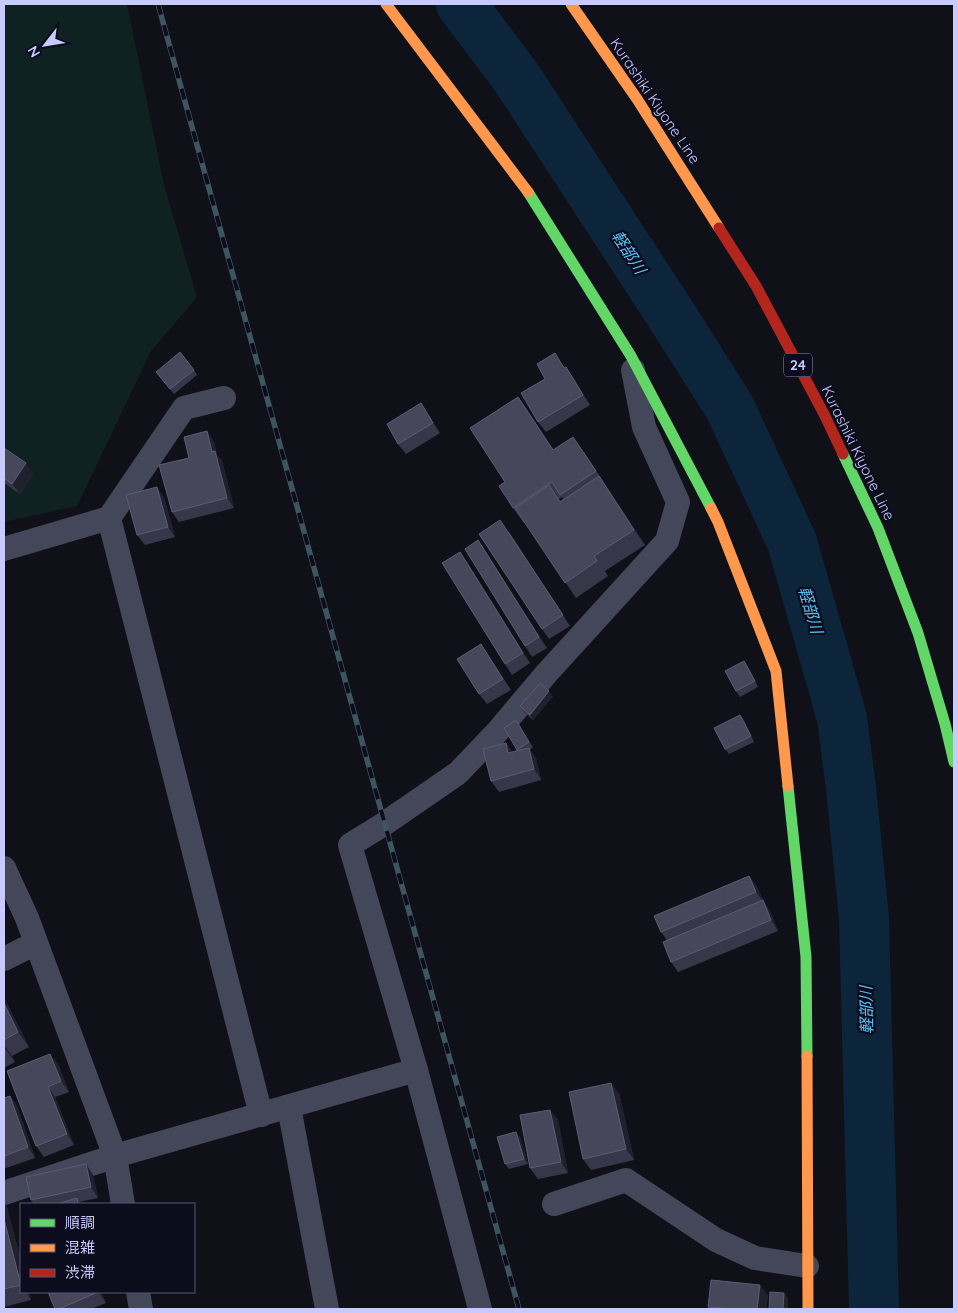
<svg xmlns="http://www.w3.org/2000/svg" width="958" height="1313" font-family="Quicksand,'Noto Sans JP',sans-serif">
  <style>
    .green { fill: #0f2221 }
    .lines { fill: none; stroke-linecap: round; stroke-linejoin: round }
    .river { stroke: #0d253b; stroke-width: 50 }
    .street { stroke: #444659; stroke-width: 24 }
    .fast { stroke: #63d668; stroke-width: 11 }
    .slow { stroke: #ff974d; stroke-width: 11 }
    .jam { stroke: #b3261e; stroke-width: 11 }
    .rail-casing { stroke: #3d555f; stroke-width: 5.5 }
    .rail { stroke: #0c0c1c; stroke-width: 4; stroke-dasharray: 11; stroke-linecap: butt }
    .wall { fill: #383749; fill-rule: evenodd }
    .shaded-wall { fill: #21212d }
    .building { fill: #47475c; stroke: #5c5b75 }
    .labels { text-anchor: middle; stroke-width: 4.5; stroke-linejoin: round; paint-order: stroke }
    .shield { fill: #0c0c1c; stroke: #9090ba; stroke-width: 1 }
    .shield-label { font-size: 14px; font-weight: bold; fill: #c8c9fd }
    .street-label { font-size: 15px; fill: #c8c9fd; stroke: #0c0c1c }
    .water-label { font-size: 16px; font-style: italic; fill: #5ac4fa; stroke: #0c0c1c }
  </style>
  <rect width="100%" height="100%" fill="#101018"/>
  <path class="green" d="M4 4H127L164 185 197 297 151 351 77 506 4 522Z"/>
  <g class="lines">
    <path class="river" d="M461 4 516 77 675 321 730 408 792 542 842 718 851 788 864 918 874 1309"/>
    <g class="street">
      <path d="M109 518 184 408 224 398"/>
      <path d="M4 549 109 518 261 1115"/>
      <path d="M4 868 27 918 115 1156 123 1204"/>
      <path d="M4 959 36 943"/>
      <path d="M416 1070 480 1309"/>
      <path d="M289 1107 327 1309"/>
      <path d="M4 1193 115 1156 416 1070 350 845 384 824 458 773 498 731 546 674 667 541 678 502 644 427 633 370"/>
      <path d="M554 1204 626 1180 716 1240 755 1258 807 1266"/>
      <path d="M138 1292 141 1309"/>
    </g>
    <g class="fast">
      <path d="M528 192 631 356 711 508"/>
      <path d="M843 454 878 528 918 633 945 724 954 762"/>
      <path d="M788 786 806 957 807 1056"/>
    </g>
    <g class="slow">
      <path d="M386 4 528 192"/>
      <path d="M571 4 637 99 719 228"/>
      <path d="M711 508 718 522 776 671 788 786"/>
      <path d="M807 1056 808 1309"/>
    </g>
    <path class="jam" d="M719 228 756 286 824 414 843 454"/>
    <g class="rail-casing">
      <path id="rail" d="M158 4 519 1309"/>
    </g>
    <use href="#rail" class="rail"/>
  </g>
  <g class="wall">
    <path d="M565 367 573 377 590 405 546 432 538 422Z"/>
    <path d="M194 370 197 375 174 394 156 372Z"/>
    <path d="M518 397 553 450 584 452 645 545 605 571 608 576 576 598 525 522 524 523 513 508 505 482ZM562 497 563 499 560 501 559 499Z"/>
    <path d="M421 403 440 433 406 454 398 444Z"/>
    <path d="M207 431 214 442 217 455 222 461 234 508 179 522 172 512 189 458Z"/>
    <path d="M4 448 33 474 20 494 4 483Z"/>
    <path d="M164 497 175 537 145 545 137 535Z"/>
    <path d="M508 530 570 626 549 639 542 629Z"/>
    <path d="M478 540 547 648 532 657 525 646Z"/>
    <path d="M467 562 530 663 512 675 505 664Z"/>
    <path d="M488 655 511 690 487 704 479 694Z"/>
    <path d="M744 661 748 666 758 687 740 697 736 691Z"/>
    <path d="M553 696 533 720 524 712 520 706Z"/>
    <path d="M740 715 744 720 754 742 729 754 725 749Z"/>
    <path d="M519 726 533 747 530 750 536 758 541 780 499 792 491 781 506 743 512 752 518 750 504 728Z"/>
    <path d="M749 876 757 887 763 900 770 911 778 931 678 972 671 962 667 940 661 932Z"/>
    <path d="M4 998 29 1047 12 1056 15 1062 4 1068Z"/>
    <path d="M58 1064 69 1092 55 1097 74 1145 44 1157 36 1146 7 1071Z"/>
    <path d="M619 1093 634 1160 591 1170 583 1159Z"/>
    <path d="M10 1096 17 1106 35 1158 6 1168 4 1165V1098Z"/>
    <path d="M550 1110 558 1120 568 1173 538 1179 530 1168Z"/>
    <path d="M520 1137 528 1164 509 1169 505 1164Z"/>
    <path d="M86 1164 93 1175 98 1198 79 1202 81 1204H34L31 1200Z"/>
    <path d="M4 1202 7 1207 21 1261V1292H29L31 1300 4 1307Z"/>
    <path d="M48 1292H101L106 1303 91 1309H55Z"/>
    <path d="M768 1295 766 1309H710L708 1307Z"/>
  </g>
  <g class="shaded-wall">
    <path d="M566 367 573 377 590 405 583 395Z"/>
    <path d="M518 397 529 412 564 465 553 450Z"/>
    <path d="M421 403 428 414 440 433 433 423Z"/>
    <path d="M207 431 214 442 217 455 222 461 234 508 227 498 212 452Z"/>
    <path d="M26 463 33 474 20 494 12 484Z"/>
    <path d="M599 476 645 545 634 530Z"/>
    <path d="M157 487 164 497 175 537 168 527Z"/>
    <path d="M478 540 486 551 547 648 539 637Z"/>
    <path d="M460 552 467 562 530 663 523 653Z"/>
    <path d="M744 661 748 666 758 687 755 681Z"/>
    <path d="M549 691 553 696 533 720 530 715Z"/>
    <path d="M740 715 744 720 754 742 751 736Z"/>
    <path d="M506 743 513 754 508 753Z"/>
    <path d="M529 748 536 758 541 780 534 769Z"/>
    <path d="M749 876 757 887 764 903 756 892Z"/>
    <path d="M763 900 770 911 778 931 771 920Z"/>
    <path d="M4 998 29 1047 18 1032 4 1003Z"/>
    <path d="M4 1045 12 1056 15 1062 4 1047Z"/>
    <path d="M50 1054 58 1064 69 1092 61 1081Z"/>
    <path d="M611 1083 619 1093 634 1160 626 1149Z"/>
    <path d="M48 1087 55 1097 74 1145 67 1134Z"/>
    <path d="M10 1096 17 1106 35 1158 28 1147Z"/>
    <path d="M550 1110 558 1120 568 1173 561 1162Z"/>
    <path d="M516 1132 520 1137 528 1164 524 1159Z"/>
    <path d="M86 1164 93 1175 98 1198 91 1187Z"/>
    <path d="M4 1202 7 1207 21 1261V1286L4 1219Z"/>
    <path d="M760 1285 768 1295 766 1309H757Z"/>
    <path d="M26 1292H29L31 1300Z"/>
    <path d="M98 1292H101L106 1303Z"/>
    <path d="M784 1293 788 1298V1309H783Z"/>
  </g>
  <g class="building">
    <path d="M180 352 194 370 170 389 156 372Z"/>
    <path d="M555 353 564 368 566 367 583 395 538 422 521 393 545 379 537 364Z"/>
    <path d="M518 397 553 450 573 437 596 471 560 495 552 482 513 508 499 486 505 482 470 428Z"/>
    <path d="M421 403 433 423 398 444 387 424Z"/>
    <path d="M207 431 212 452 215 451 227 498 172 512 159 465 189 458 184 437Z"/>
    <path d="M4 448 26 463 12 484 4 478Z"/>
    <path d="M599 476 634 530 594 556 597 561 565 583 515 508 549 485 560 502Z"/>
    <path d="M157 487 168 527 137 535 126 495Z"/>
    <path d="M500 520 563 615 542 629 479 534Z"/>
    <path d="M478 540 539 637 525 646 465 549Z"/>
    <path d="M460 552 523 653 505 664 442 563Z"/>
    <path d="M481 644 503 679 479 694 457 659Z"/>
    <path d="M744 661 755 681 736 691 725 671Z"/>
    <path d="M540 683 549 691 530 715 520 706Z"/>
    <path d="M740 715 751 736 725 749 714 728Z"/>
    <path d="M516 720 529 742 517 750 504 728Z"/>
    <path d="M506 743 508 753 529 748 534 769 491 781 483 749Z"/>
    <path d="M749 876 756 892 661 932 654 916Z"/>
    <path d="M763 900 771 920 671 962 663 942Z"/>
    <path d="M4 1003 18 1032 4 1040Z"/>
    <path d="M50 1054 61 1081 48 1087 67 1134 36 1146 7 1071Z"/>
    <path d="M611 1083 626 1149 583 1159 569 1092Z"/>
    <path d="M10 1096 28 1147 4 1156V1098Z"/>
    <path d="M550 1110 561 1162 530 1168 520 1115Z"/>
    <path d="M516 1132 524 1159 505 1164 497 1137Z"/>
    <path d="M86 1164 91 1187 31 1200 26 1177Z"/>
    <path d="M77 1198 78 1204H57Z"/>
    <path d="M4 1219 21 1285 4 1289Z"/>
    <path d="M711 1280 760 1285 757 1309H730L708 1307Z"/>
    <path d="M48 1292H98L59 1309H55Z"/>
    <path d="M770 1292 784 1293 783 1309H769Z"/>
  </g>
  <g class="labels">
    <rect class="shield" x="784" y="353.5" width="28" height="23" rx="4"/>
    <g class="shield-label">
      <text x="798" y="370">24</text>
    </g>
    <g class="street-label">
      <text transform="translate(655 101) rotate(56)" y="5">Kurashiki Kiyone Line</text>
      <text transform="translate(858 453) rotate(64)" y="5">Kurashiki Kiyone Line</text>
    </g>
    <g class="water-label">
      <text transform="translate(629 252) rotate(57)" y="6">軽部川</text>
      <text transform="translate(811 610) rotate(74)" y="6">軽部川</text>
      <text transform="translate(866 1010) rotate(-91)" y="6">軽部川</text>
    </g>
  </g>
  <rect width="958" height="1313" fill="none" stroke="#c8c9fd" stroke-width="10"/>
  <rect x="20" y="1203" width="175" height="90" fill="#0c0c1c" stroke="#575876"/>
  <rect x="30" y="1219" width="25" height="8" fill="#63d668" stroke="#575876"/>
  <text x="65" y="1228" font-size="15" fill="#c8c9fd">順調</text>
  <rect x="30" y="1244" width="25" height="8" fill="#ff974d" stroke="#575876"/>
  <text x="65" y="1253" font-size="15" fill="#c8c9fd">混雑</text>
  <rect x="30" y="1269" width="25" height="8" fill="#b3261e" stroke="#575876"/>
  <text x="65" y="1278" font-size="15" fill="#c8c9fd">渋滞</text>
  <g transform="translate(45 45) rotate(239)" stroke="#0c0c1c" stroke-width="4" paint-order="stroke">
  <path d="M0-4L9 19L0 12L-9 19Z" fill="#c8c9fd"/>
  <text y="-8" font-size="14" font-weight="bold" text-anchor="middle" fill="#c8c9fd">N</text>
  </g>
</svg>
